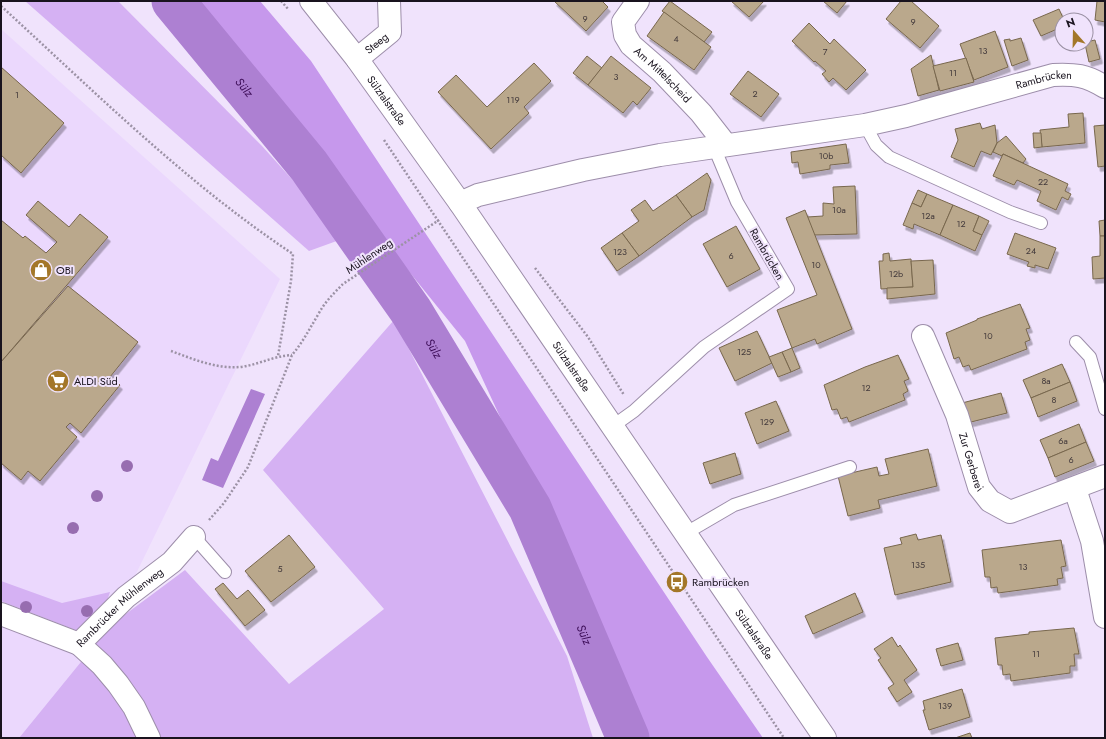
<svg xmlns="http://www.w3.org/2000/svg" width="1106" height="739" font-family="Jost,sans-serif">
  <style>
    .built { fill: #ebd8fd }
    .green { fill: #d5b1f3 }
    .forest { fill: #c698ec }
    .water { fill: #ad80d2 }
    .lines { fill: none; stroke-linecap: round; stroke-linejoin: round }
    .river { stroke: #ad80d2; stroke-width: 43 }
    .building { fill: #baa88c; stroke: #78674d; filter: url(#shadow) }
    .lane-casing { stroke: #9d8eaa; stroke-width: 14 }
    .street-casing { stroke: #9d8eaa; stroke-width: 24 }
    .secondary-casing { stroke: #9d8eaa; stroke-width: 24 }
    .path { stroke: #9c92a5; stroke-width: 2.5; stroke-dasharray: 2 2; stroke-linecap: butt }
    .lane { stroke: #fff; stroke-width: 12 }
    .street { stroke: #fff; stroke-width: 22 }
    .secondary { stroke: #fff; stroke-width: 22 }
    .tree { fill: #976db0 }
    .labels { text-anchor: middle; stroke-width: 4; stroke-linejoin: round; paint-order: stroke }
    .number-label { font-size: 9px; fill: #41383a }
    .street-label { font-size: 11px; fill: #19131e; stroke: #f0e3fc }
    .poi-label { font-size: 11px; fill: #19131e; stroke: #f0e3fc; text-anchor: start }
    .water-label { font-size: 12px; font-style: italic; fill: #3c0c57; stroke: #f0e3fc }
  </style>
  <defs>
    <filter id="shadow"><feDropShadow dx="2.5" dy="4.5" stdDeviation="0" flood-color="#0004"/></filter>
  </defs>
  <rect width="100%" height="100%" fill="#f0e3fc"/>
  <path class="built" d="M1 29 280 279 111 625 19 738H1Z"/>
  <g class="green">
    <path d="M25 1H118L262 146 345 238 309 251Z"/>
    <path d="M394 320 567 656 593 738H19L111 625 185 570 289 684 384 609 263 470Z"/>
    <path d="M1 581 62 603 110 592 101 619 78 631 1 601Z"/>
  </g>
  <path class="forest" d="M179 1H260L311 61 707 657 763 738H639L596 625 465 341 299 135Z"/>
  <path class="water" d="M251 389 265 394 223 488 202 480 211 458 218 461Z"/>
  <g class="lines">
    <path class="river" id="s1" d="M173 1 309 166 411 311 530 508 628 738"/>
  </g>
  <g class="building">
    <path d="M554 1H602L608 7 586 31Z"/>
    <path d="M670 1 712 32 704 42 662 11Z"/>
    <path d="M731 1H764L749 17Z"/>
    <path d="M823 1H847L837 13Z"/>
    <path d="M901 1H911L939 26 920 48 886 19Z"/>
    <path d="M1097 1H1105V22L1095 20Z"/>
    <path d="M1059 9 1064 20H1062V27L1041 36 1033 20Z"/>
    <path d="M664 12 711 47 694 70 647 36Z"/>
    <path d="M809 23 830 44 834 39 866 70 846 90 833 78 829 82 822 74 826 71 815 61 814 62 792 41Z"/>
    <path d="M995 31 1008 67 974 80 960 44Z"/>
    <path d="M1021 38 1028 60 1012 66 1004 40 1010 39V41Z"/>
    <path d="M1095 40 1100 59 1089 62 1085 44 1086 42Z"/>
    <path d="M931 55 939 90 918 96 911 69Z"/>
    <path d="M587 56 602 68 588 85 573 73Z"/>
    <path d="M611 56 651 88 637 105 633 101 623 113 588 85Z"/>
    <path d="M966 58 974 82 940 91 933 66Z"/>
    <path d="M534 63 551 81 524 107 529 113 491 149 438 92 456 75 487 107Z"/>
    <path d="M1 67 64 123 21 173 1 155Z"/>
    <path d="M748 71 779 94 761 117 730 94Z"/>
    <path d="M1083 113 1085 143 1042 147 1040 130 1069 127 1068 114Z"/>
    <path d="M980 123 982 129 995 125 997 143 991 155 981 151 974 167 951 157 958 140 955 129Z"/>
    <path d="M1105 125V166L1098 167 1094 126Z"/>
    <path d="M1033 133H1041L1042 147 1034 148Z"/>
    <path d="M1006 136 1026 159 1023 163 1003 154 1002 156 993 152 997 143Z"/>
    <path d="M846 144 849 163 830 165V169L800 174 798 162 792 163 791 152Z"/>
    <path d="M1003 154 1068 184 1065 191 1071 194 1068 200 1062 197 1056 210 1037 201 1041 191 1017 180 1014 185 993 176Z"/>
    <path d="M707 173 711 180 704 210 692 217 676 195Z"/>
    <path d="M855 186 857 234 814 235 807 217 823 216V203L834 204 833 187Z"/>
    <path d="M918 190 927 194 921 207 912 203Z"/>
    <path d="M927 194 953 205 940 235 914 224 913 229 903 225 912 203 921 207Z"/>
    <path d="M676 195 692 217 639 256 622 233 639 221 631 210 645 200 653 211Z"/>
    <path d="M38 201 69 227 80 214 108 237 1 362V220L23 238 25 236 46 253 57 242 26 215Z"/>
    <path d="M953 205 979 216 973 231 982 235 975 251 940 235Z"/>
    <path d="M805 210 852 329 817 344 815 339 792 348 777 310 817 295 786 218Z"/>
    <path d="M979 216 989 221 982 235 973 231Z"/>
    <path d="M1105 220V236H1100L1099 221Z"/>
    <path d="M736 226 760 269 727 287 703 244Z"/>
    <path d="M622 233 639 256 617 271 601 248Z"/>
    <path d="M1015 233 1056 248 1048 269 1035 265V268L1027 266 1029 262 1007 254Z"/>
    <path d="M1100 236H1105V278L1093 279 1092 257 1100 256Z"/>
    <path d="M889 253 890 261 911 259 913 287 881 289 879 261H883V254Z"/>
    <path d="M933 260 935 294 887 299V288L913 287 911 261Z"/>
    <path d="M68 286 138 342 110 377 120 385 81 433 70 423 66 427 77 437 40 481 28 471 21 480 1 463V362Z"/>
    <path d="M1020 304 1030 328 1026 329 1030 340 1025 342 1027 349 971 370 969 365 963 367 959 357 954 359 946 333 977 320V319Z"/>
    <path d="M757 331 772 363 735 381 719 348Z"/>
    <path d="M792 348 800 368 791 372 782 352Z"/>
    <path d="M782 352 791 372 778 377 769 357Z"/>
    <path d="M898 355 909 379 904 381 908 391 903 394 905 400 849 422 847 417 841 419 837 409 832 410 824 385 865 367Z"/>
    <path d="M1062 364 1070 382 1031 398 1023 380Z"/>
    <path d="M1070 382 1077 401 1038 417 1031 398Z"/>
    <path d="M1001 393 1007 413 967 423 962 403Z"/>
    <path d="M776 401 789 431 757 444 745 413Z"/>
    <path d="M1079 424 1086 442 1048 458 1040 440Z"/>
    <path d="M1086 442 1094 461 1055 477 1048 458Z"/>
    <path d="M928 449 937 486 878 500 880 508 848 516 838 476 877 467 879 476 889 474 885 459Z"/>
    <path d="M735 453 741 474 710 484 703 463Z"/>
    <path d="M916 534 918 540 941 535 951 582 895 595 884 548 902 544 900 538Z"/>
    <path d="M289 535 315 567 271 602 245 571Z"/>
    <path d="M1061 540 1066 566 1061 567 1063 578 1057 579 1058 585 998 593 997 587 991 588 990 577H985L982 550Z"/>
    <path d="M223 583 237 599 248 590 265 610 245 626 215 589Z"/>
    <path d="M855 593 863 612 813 634 805 616Z"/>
    <path d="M1074 628 1079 654H1074L1075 666H1070V673L1011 681 1010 674 1003 675 1002 665H998L995 638 1029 634V632Z"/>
    <path d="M892 637 898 647 900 645 917 670 904 680 912 692 897 702 888 688 894 684 878 660 881 658 874 649Z"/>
    <path d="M958 643 963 660 941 666 936 649Z"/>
    <path d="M962 689 970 717 929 730 923 710H925L923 701Z"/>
    <path d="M970 733 972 738H955Z"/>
  </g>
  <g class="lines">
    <g class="lane-casing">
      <g id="lane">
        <path d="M865 125 876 145 889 157 1010 212 1041 223"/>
        <path d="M1076 342 1090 357 1105 409"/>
        <path d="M613 426 634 411 704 347 788 289 737 202 714 147"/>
        <path d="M686 533 734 505 850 467"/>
        <path d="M194 537 225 572"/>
      </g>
    </g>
    <g class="street-casing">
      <g id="street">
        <path id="s2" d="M638 1 623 22 625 35 631 45 662 72 701 113 726 145"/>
        <path id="s3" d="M357 59 390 32 389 1"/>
        <path id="s4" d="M460 203 478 195 583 170 660 155 865 125 906 116 1053 75C1075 74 1086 75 1105 87"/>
        <path id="s5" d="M923 336 957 415 979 487 990 501 1010 512 1105 476"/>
        <path d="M1075 489 1092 541 1105 617"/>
        <path d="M1 614 79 644 102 665 118 684 134 707 149 738"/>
        <path id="s6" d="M79 644 126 597 172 562 194 537"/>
      </g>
    </g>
    <g class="secondary-casing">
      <g id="secondary">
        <path id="s7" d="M311 1 357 59 460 203 825 738"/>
      </g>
    </g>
    <g class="path">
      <path d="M281 1 289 10"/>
      <path d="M1 6C95 92 186 183 293 254L291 281 278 356"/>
      <path d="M384 140 784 738"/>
      <path d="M535 268 588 337 624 395"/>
      <path d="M171 351C193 359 216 369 240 367 258 365 273 356 292 355"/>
      <path d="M209 520 224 503 248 467 292 355C303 342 310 328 319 313 325 302 334 293 343 284L439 220"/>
    </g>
    <use href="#lane" class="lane"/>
    <use href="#street" class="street"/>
    <use href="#secondary" class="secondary"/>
  </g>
  <g class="tree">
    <circle cx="127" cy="466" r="6"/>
    <circle cx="97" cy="496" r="6"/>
    <circle cx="73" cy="528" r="6"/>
    <circle cx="26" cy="607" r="6"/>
    <circle cx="87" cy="611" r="6"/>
  </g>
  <defs>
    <g id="shop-disc" transform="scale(1.15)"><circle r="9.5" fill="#a37729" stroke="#f0e3fc"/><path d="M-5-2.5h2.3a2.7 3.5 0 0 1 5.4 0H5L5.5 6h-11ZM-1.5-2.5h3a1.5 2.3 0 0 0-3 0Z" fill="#fff"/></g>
    <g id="supermarket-disc" transform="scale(1.15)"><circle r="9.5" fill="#a37729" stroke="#f0e3fc"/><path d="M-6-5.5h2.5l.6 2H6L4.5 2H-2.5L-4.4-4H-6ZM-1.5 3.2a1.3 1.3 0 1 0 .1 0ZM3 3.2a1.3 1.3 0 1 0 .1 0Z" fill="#fff"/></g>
    <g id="bus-disc" transform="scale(1.15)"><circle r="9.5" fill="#a37729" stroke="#f0e3fc"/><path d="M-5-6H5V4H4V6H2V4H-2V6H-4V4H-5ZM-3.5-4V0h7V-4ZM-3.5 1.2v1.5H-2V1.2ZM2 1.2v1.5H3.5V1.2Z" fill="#fff"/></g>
  </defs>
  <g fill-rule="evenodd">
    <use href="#shop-disc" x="41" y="270"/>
    <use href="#supermarket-disc" x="58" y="381"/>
    <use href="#bus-disc" x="677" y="582"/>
  </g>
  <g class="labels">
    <g class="number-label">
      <text x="585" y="22">9</text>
      <text x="913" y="25">9</text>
      <text x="676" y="42">4</text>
      <text x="983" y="54">13</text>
      <text x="825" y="55">7</text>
      <text x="953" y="76">11</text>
      <text x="616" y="80">3</text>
      <text x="755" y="97">2</text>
      <text x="17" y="98">1</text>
      <text x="513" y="103">119</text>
      <text x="826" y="159">10b</text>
      <text x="1043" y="185">22</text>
      <text x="839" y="213">10a</text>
      <text x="928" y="219">12a</text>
      <text x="961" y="227">12</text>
      <text x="1031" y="254">24</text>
      <text x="620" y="255">123</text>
      <text x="731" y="259">6</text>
      <text x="816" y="268">10</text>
      <text x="896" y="277">12b</text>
      <text x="988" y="339">10</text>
      <text x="744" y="355">125</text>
      <text x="1046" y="384">8a</text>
      <text x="866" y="391">12</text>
      <text x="1054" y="403">8</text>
      <text x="767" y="425">129</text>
      <text x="1063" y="444">6a</text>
      <text x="1071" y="463">6</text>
      <text x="918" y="568">135</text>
      <text x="1023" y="570">13</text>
      <text x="280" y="572">5</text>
      <text x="1036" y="657">11</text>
      <text x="945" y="709">139</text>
    </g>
    <g class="street-label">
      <text dy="4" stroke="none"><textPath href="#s3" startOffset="25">Steeg</textPath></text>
      <text dy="4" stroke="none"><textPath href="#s2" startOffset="94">Am Mittelscheid</textPath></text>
      <text dy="4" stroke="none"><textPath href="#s4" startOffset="598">Rambrücken</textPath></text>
      <text dy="4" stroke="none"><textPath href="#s7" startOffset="125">Sülztalstraße</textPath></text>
      <text transform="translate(767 254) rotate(60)" y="4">Rambrücken</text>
      <text transform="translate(369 256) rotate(-34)" y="4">Mühlenweg</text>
      <text dy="4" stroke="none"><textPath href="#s7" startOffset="449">Sülztalstraße</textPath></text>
      <text dy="4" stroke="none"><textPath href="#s5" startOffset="135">Zur Gerberei</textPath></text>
      <text dy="4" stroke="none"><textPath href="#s6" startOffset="55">Rambrücker Mühlenweg</textPath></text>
      <text dy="4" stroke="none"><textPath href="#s7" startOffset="773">Sülztalstraße</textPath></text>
    </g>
    <g class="poi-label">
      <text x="56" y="274">OBI</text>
      <text x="74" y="385">ALDI Süd</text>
      <text x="692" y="586">Rambrücken</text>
    </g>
    <g class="water-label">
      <text dy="4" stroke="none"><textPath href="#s1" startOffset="112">Sülz</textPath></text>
      <text dy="4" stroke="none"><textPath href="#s1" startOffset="435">Sülz</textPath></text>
      <text dy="4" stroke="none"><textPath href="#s1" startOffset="759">Sülz</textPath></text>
    </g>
  </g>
  <rect width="1106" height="739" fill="none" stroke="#19131e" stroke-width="4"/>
  <g transform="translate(1074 32) rotate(340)"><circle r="19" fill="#f0e3fc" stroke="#9a90a3"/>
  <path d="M0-3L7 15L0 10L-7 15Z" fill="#a37729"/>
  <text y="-6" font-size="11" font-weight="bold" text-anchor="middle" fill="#19131e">N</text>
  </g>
</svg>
